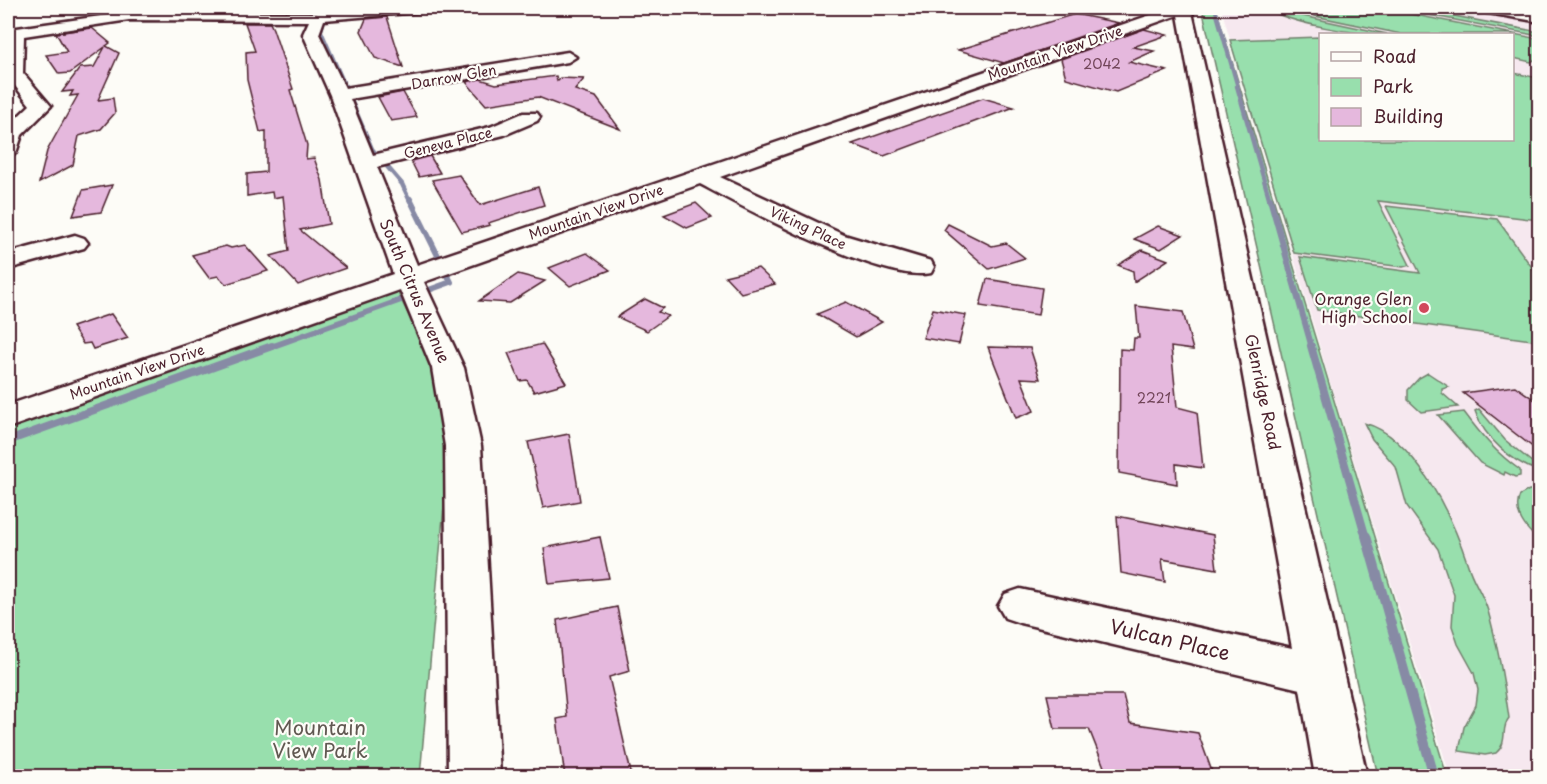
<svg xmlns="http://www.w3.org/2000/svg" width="1547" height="784" font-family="'Playpen Sans',sans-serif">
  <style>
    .built { fill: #f6e8ef; fill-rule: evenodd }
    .green { fill: #98dfad; stroke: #717f6c; stroke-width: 1.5 }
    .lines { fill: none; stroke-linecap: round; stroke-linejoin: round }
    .stream-far4 { stroke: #878aa5; stroke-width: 4 }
    .stream-far3 { stroke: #878aa5; stroke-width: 4.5 }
    .stream-far2 { stroke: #878aa5; stroke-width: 6 }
    .stream-far1 { stroke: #878aa5; stroke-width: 8 }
    .stream { stroke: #878aa5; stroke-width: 10 }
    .building { fill: #e5b8dd; stroke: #4a1f2b; stroke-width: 1.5 }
    .minor-casing { stroke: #4a1f2b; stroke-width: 5 }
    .major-casing { stroke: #4a1f2b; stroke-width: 5 }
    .minor { fill: #fdfcf7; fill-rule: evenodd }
    .major { fill: #fdfcf7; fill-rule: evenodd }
    .poi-dot { fill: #d1495b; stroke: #fdfcf7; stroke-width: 2 }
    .labels { text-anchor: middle; stroke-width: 4.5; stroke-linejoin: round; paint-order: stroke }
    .far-street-label { font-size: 14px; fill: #4a1f2b; stroke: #fdfcf7 }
    .number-label { font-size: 14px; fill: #714558 }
    .street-label { font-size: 16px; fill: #4a1f2b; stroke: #fdfcf7 }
    .poi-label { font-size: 16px; fill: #4a1f2b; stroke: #fdfcf7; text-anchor: end }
    .near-street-label { font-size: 20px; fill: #4a1f2b; stroke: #fdfcf7 }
    .near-park-label { font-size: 20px; fill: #615952; stroke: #fdfcf7 }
  </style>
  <rect width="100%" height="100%" fill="#fdfcf7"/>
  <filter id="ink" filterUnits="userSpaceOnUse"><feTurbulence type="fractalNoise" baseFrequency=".0167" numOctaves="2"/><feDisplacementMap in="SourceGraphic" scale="12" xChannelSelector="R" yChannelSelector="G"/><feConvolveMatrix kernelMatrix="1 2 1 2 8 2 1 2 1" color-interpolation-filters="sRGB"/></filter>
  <g filter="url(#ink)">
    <path class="built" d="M1221 8H1458L1539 23V776H1450L1333 392ZM1320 34H1512V140H1320Z"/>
    <g class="green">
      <path d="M1202 8H1216L1447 776H1378Z"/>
      <path d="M1266 8H1282L1303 16 1387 34C1357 35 1291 24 1266 8Z"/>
      <path d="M1340 8H1379L1539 39V57L1531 62 1513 58 1512 34H1401L1315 16Z"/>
      <path d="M1392 8H1412L1539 32V36Z"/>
      <path d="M1320 37V140H1512L1513 73 1539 78V220L1378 201 1410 265 1403 267 1294 253 1230 40Z"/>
      <path d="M1386 206 1497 219 1539 277V341L1317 310 1300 257 1420 273Z"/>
      <path d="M396 289 435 370 449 449 420 776H8V426Z"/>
      <path d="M1428 373 1449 387 1442 389V393L1458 407 1421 412 1408 400V390L1419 378Z"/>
      <path d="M1479 409 1505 440 1539 468V471C1513 463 1484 438 1475 411Z"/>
      <path d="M1464 412C1481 435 1496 453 1520 470V476L1515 477 1505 472 1504 475 1480 463 1438 415Z"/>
      <path d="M1364 423C1415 436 1453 519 1468 565 1472 580 1483 594 1488 611 1498 646 1504 682 1509 718 1500 728 1509 742 1496 753L1485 755 1459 751 1464 727 1476 705 1478 690 1474 673 1458 644 1452 626 1454 595 1438 549 1407 506 1396 467 1372 439Z"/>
      <path d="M1529 490H1539V541C1526 529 1512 513 1520 495Z"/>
    </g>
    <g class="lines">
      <g class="stream-far4">
        <path d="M343 8 325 18 321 31 346 88"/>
        <path d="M1215 8 1238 88"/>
      </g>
      <g class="stream-far3">
        <path d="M345 86 372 149 402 184 410 201"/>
        <path d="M1237 86 1270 201"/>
      </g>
      <g class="stream-far2">
        <path d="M1270 199 1312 348"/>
        <path d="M268 348 451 282 410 199"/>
      </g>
      <g class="stream-far1">
        <path d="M1311 346 1366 538"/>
        <path d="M8 441 272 346"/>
      </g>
      <path class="stream" d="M1366 536 1434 776"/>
    </g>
    <g class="building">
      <path d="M1075 14 1119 23 1004 63 958 50Z"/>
      <path d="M387 17 403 67 375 58 361 31 366 19Z"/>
      <path d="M245 23H270L273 29 293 89 290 90 307 145 306 159 314 158 322 180 329 224 300 230 346 268 298 285 271 256 289 251 283 196 273 198 272 192 247 196V174L266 172V131L260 132 247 80 246 52 255 51Z"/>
      <path d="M92 28 110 43 106 46 119 53 98 100 113 98 115 113 101 129 79 136 73 165 39 183 47 151 78 95 70 96 73 91 62 92 80 68 94 67 105 47 70 73 59 74 46 55 67 52 56 33Z"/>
      <path d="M1144 29 1167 35 1133 47 1154 51 1129 62 1167 71 1116 92 1066 78 1061 59Z"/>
      <path d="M556 76 557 81 560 78 584 79 575 90 596 97 620 129 538 97 486 105 466 82 480 79 496 84Z"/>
      <path d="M403 92 417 117 391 121 378 97Z"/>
      <path d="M983 98 1014 107 884 156 852 144Z"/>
      <path d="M430 156 440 173 419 177 411 161Z"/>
      <path d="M459 175 480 205 538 187 544 205 488 223 490 225 462 232 432 180Z"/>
      <path d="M112 185 101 212 73 216 83 190Z"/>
      <path d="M696 203 712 218 687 228 664 215Z"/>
      <path d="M948 224 992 246 1006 243 1025 258 989 269 944 230Z"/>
      <path d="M1158 226 1183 235 1161 249 1134 239Z"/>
      <path d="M245 245 268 271 226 284 218 276 209 278 192 255 226 246 231 248Z"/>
      <path d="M1142 250 1168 260 1134 282 1133 271 1118 265Z"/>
      <path d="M587 253 610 270 570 286 549 268Z"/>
      <path d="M758 268 775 284 741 293 725 276Z"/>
      <path d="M518 274 545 281 510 303 479 301Z"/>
      <path d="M987 279 1042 288 1038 315 980 306Z"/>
      <path d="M645 299 663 308 658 312 668 316 647 331 617 317Z"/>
      <path d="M846 302 882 322 856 337 817 314Z"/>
      <path d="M1136 306 1183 312 1193 350 1171 347 1177 407 1197 412 1203 468 1176 464 1177 484 1119 473 1120 349 1133 350 1134 338H1139Z"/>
      <path d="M933 309 966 315 959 344 923 338Z"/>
      <path d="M111 314 128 338 93 349 90 343 83 344 72 327Z"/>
      <path d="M542 344 566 383 534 392 527 380 520 381 508 353Z"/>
      <path d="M988 347 1030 348 1040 379 1021 378 1034 411 1016 418Z"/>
      <path d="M1515 386 1539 403V452L1463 393Z"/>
      <path d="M569 434 580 501 543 508 528 442Z"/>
      <path d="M1117 516 1213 535 1217 569 1162 559 1165 582 1121 573Z"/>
      <path d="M600 537 609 578 549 584 544 548Z"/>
      <path d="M617 607 630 671 609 677 632 777H565L557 719 567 717 557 620Z"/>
      <path d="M1047 695H1123L1130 723 1198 733 1214 777H1108L1089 729H1055Z"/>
    </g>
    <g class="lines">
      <g class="minor-casing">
        <g id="minor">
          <path d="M324 8H341L340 10 426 8 419 12 324 20 319 34 345 88 568 52 576 57 568 62 350 99 373 155 490 127 523 113H537L540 117 537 121 504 135 377 167 417 265 1171 8H1191L1367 776H1315L1300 689 1020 623 1005 618 998 606 1005 594 1020 589 1292 648 1178 15 720 177 844 235 931 261 934 267 931 273C884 284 745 208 700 184L424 282 464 368 481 446 500 776H448L445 446 432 368 400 290 8 428V405L393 274 330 95 303 34 309 21 129 20 24 36 23 73 51 106 22 135 16 153 8 154V126L30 105 8 77V41L10 29 129 12 315 13Z"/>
          <path d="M75 235 84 238 88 243 84 248 8 269V253Z"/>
        </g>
      </g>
      <g class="major-casing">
        <path id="major" d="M1475 8H1505L1540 13V22L1482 12Z"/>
      </g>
      <use href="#minor" class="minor"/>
      <use href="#major" class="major"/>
    </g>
  </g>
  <circle class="poi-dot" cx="1424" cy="308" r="6"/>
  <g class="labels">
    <g class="far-street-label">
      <text transform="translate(1055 53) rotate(-19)" y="5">Mountain View Drive</text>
      <text transform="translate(454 77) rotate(-10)" y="5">Darrow Glen</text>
      <text transform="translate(448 143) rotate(-14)" y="5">Geneva Place</text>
      <text transform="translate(596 212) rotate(-19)" y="5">Mountain View Drive</text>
      <text transform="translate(808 228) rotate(25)" y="5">Viking Place</text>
      <text transform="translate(137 372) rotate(-19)" y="5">Mountain View Drive</text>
    </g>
    <g class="number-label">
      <text x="1102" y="69">2042</text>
      <text x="1154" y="403">2221</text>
    </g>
    <g class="street-label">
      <text transform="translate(415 291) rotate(67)" y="6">South Citrus Avenue</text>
      <text transform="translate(1263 392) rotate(78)" y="6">Glenridge Road</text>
    </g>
    <g class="poi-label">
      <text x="1412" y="305">Orange Glen<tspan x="1412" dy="18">High School</tspan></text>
    </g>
    <g class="near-street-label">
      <text transform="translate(1170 640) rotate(13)" y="7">Vulcan Place</text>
    </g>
    <g class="near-park-label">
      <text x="320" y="735">Mountain<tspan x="320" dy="23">View Park</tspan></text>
    </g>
  </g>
  <rect width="1547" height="784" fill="none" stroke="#fdfcf7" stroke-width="30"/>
  <rect x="15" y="15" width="1517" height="754" fill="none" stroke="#4a1f2b" stroke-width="2" filter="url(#ink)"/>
  <rect x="1319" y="33" width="195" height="108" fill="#fdfcf7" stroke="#b5a4a5" stroke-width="1.5"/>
  <rect x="1331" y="52" width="30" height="9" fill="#fdfcf7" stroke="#b5a4a5" stroke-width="1.5"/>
  <text x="1373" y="63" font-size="18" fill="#4a1f2b">Road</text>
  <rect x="1331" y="78" width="30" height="18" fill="#98dfad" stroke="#b5a4a5" stroke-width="1.5"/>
  <text x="1373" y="93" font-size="18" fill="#4a1f2b">Park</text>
  <rect x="1331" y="108" width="30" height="18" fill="#e5b8dd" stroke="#b5a4a5" stroke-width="1.5"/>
  <text x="1373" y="123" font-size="18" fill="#4a1f2b">Building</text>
</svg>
